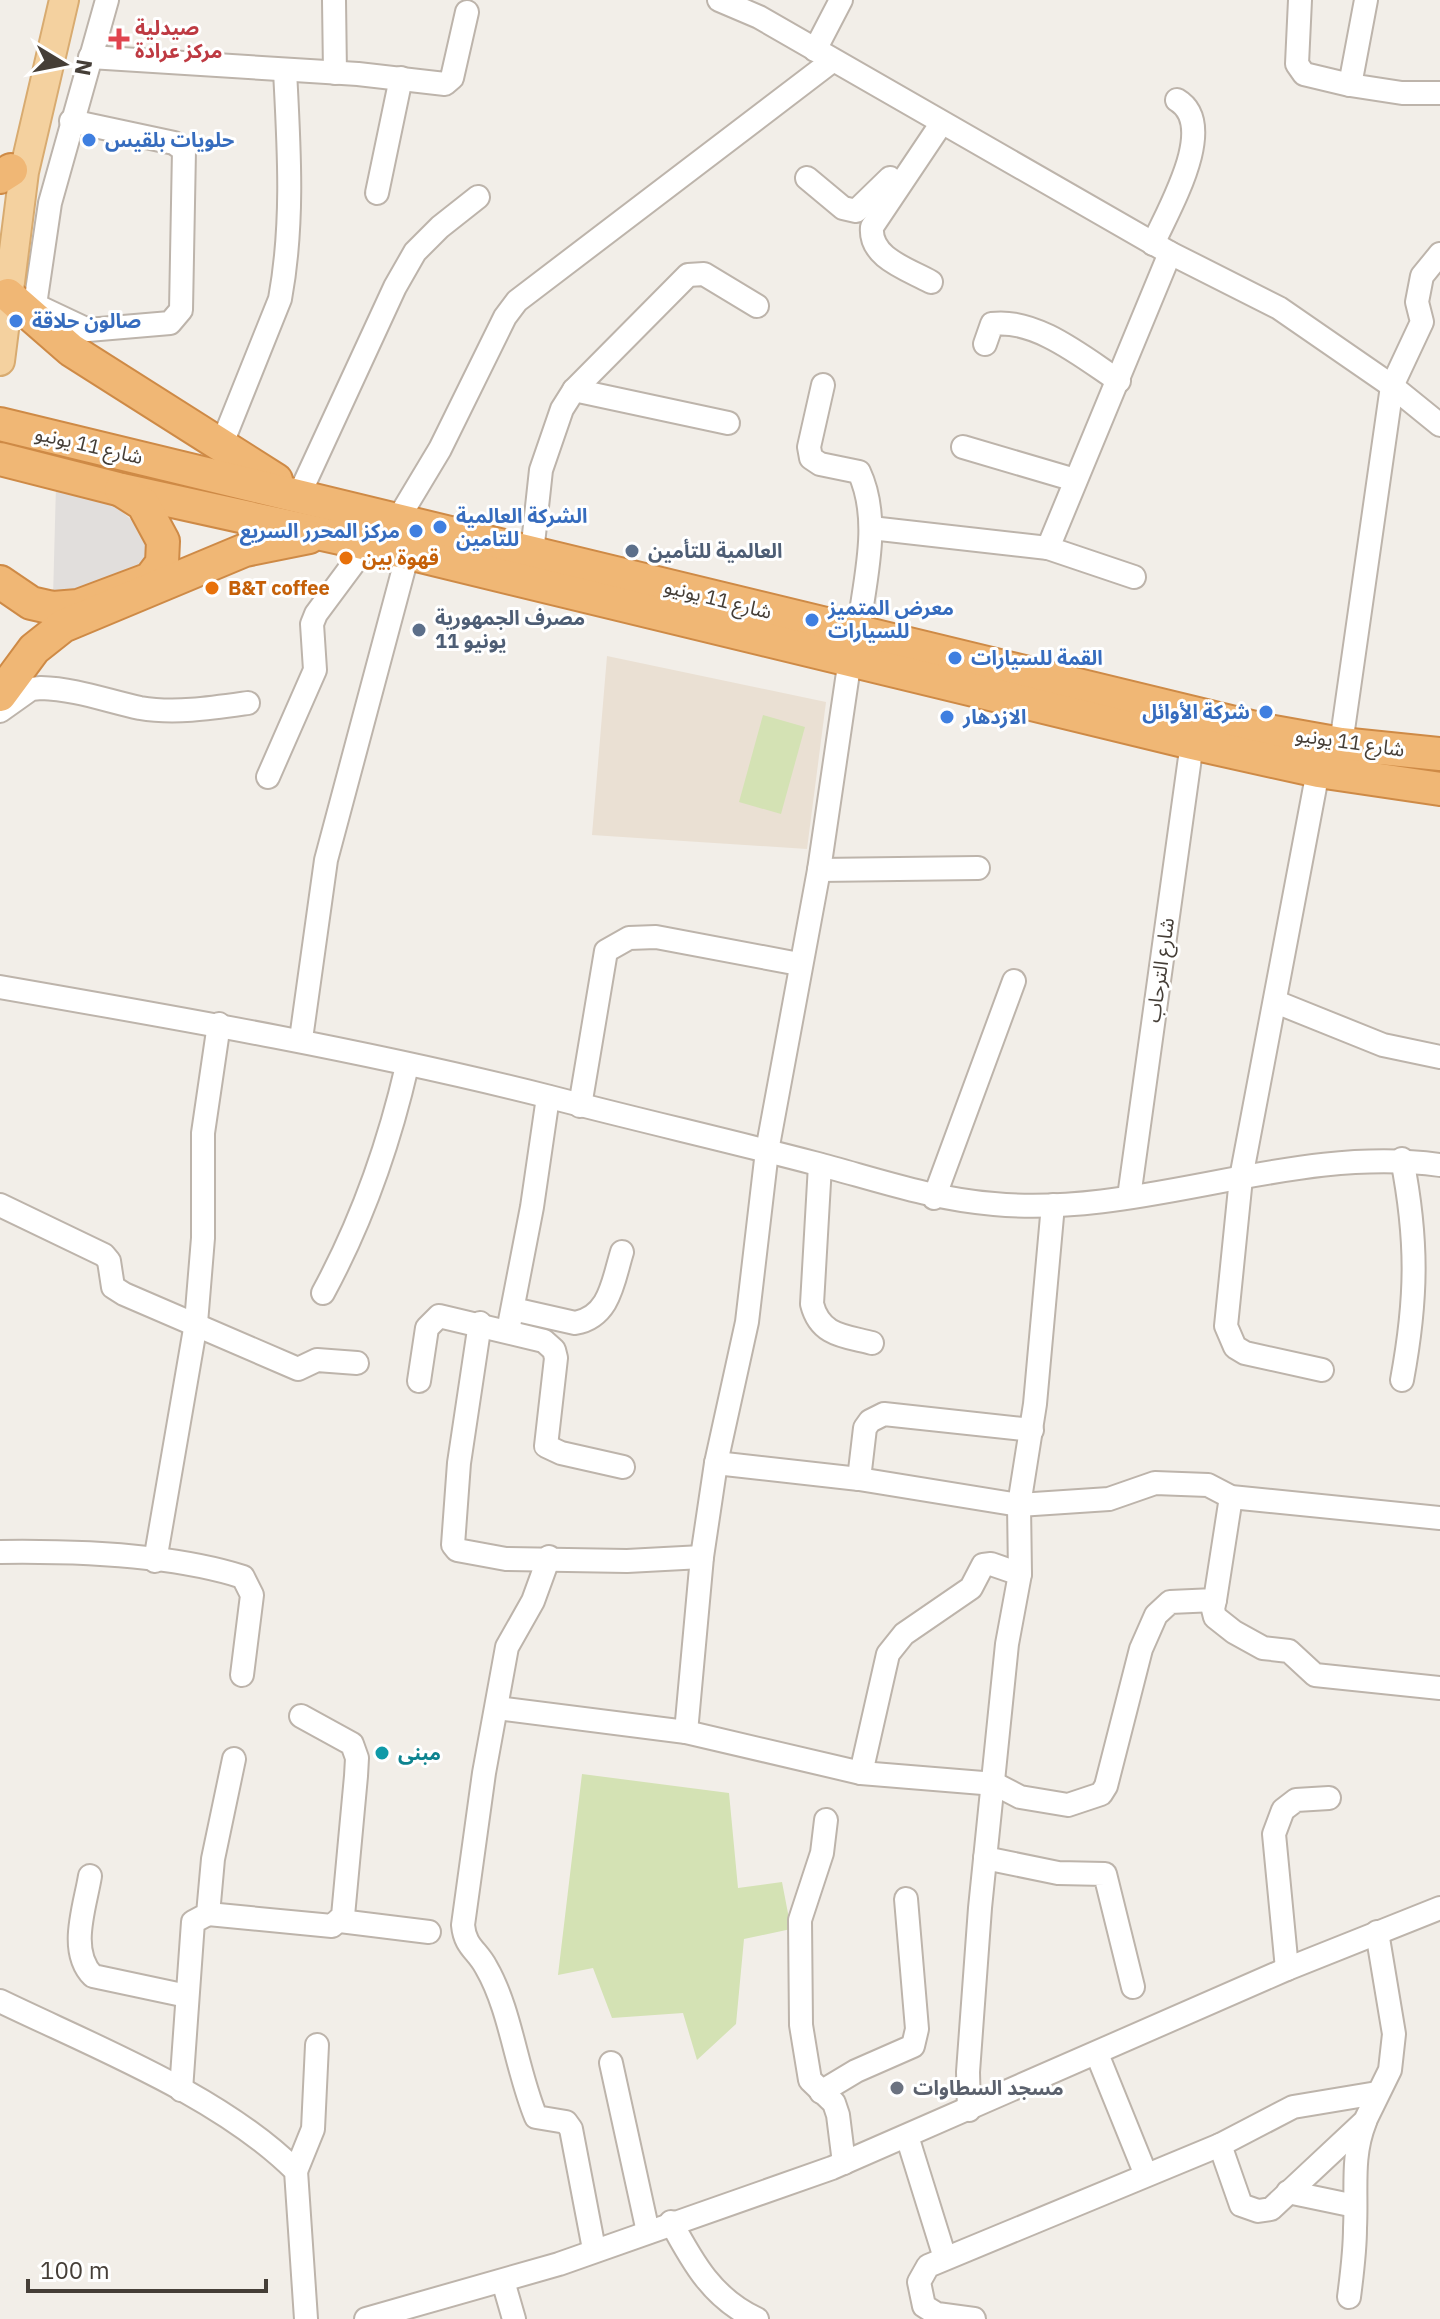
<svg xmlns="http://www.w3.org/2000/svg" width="1440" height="2319" font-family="'IBM Plex Sans','Noto Sans Arabic',sans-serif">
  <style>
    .education { fill: #eae0d3 }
    .green { fill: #d4e2b4 }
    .parking { fill: #e1dedc }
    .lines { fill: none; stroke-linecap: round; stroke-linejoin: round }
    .minor-casing { stroke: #bdb4ab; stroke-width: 26 }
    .major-casing { stroke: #d8ab70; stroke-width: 32 }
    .highway-casing { stroke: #ce8a46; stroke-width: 36 }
    .minor { stroke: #fff; stroke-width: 22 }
    .major { stroke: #f4d19f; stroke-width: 28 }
    .highway { stroke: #f0b775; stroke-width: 32 }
    .health-dot { fill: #e0444e; stroke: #fff; stroke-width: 3 }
    .shop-dot { fill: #3f7fe0; stroke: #fff; stroke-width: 3 }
    .service-dot { fill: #5c6f8a; stroke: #fff; stroke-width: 3 }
    .food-dot { fill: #e8710a; stroke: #fff; stroke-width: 3 }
    .culture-dot { fill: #0f9aa8; stroke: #fff; stroke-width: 3 }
    .worship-dot { fill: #6b7280; stroke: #fff; stroke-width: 3 }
    .labels { text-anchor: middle; stroke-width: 6; stroke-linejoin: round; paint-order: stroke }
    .health-label { font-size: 20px; font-weight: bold; fill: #be3a42; stroke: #fff; text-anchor: start }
    .shop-label { font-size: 20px; font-weight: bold; fill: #366cbe; stroke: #fff; text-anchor: start }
    .street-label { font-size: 20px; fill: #453e37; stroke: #fff }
    .service-label { font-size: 20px; font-weight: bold; fill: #4e5e75; stroke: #fff; text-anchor: start }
    .food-label { font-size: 20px; font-weight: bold; fill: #c56008; stroke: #fff; text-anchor: start }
    .culture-label { font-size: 20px; font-weight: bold; fill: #0d838f; stroke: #fff; text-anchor: start }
    .worship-label { font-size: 20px; font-weight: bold; fill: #5b616d; stroke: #fff; text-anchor: start }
  </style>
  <rect width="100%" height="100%" fill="#f2eee8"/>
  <path class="education" d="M607 656 826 702 807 849 592 835Z"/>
  <g class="green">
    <path d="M763 715 805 727 781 814 739 802Z"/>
    <path d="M582 1774 729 1793 738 1888 782 1882 791 1929 744 1939 736 2024 697 2060 683 2013 612 2018 593 1968 558 1975Z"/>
  </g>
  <path class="parking" d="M56 485 105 497 135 523 148 550 144 563 89 590 53 598Z"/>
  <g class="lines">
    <g class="minor-casing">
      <g id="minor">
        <path d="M334 0 335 73"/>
        <path d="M719 0 759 17 1170 253 1279 308 1392 386 1440 425"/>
        <path d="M1300 0 1297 64 1304 74 1350 85"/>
        <path d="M1366 0 1350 85 1402 93H1440"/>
        <path d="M815 50 841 0"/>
        <path d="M90 57 358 74 445 84 452 78 467 12"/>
        <path d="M807 178 843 208 856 211 890 178"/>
        <path d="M377 193 401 78"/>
        <path d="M1153 244C1168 210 1219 125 1177 100"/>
        <path d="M931 282C908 269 869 258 872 227L941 124"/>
        <path d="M35 305 50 203 107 0"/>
        <path d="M35 315V305L88 330 170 323 181 310 184 150 174 143 71 121"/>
        <path d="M985 344 992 324C1036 318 1084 358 1119 381"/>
        <path d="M823 385 809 447 811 458 820 464 859 472C882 521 864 582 858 633"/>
        <path d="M574 390 728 423"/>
        <path d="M221 446 280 299C294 223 289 147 285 71"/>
        <path d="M963 447 1075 480"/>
        <path d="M299 495 395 287 415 252 440 227 478 197"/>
        <path d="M398 519 440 449 505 317 517 301 832 61"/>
        <path d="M871 528 1048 548"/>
        <path d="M532 553 541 470 562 409 574 390 688 275 704 274 757 306"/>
        <path d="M1134 577 1048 548 1170 253"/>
        <path d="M0 711 31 689 41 688C76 689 107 701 140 708 175 714 213 708 248 703"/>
        <path d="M1341 744 1392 386 1422 322 1417 302 1422 276 1440 254"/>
        <path d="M1318 771 1241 1178 1226 1326 1235 1347 1245 1353 1322 1370"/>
        <path d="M268 777 315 670 312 624 316 614 368 544"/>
        <path d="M819 870 978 868"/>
        <path d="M0 987C184 1019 368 1051 550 1097 638 1120 726 1140 814 1163 875 1179 931 1199 994 1204 1144 1218 1291 1144 1440 1165"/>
        <path d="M1276 1002 1383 1045 1440 1057"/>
        <path d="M301 1039 326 860 408 553"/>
        <path d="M580 1106 606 951 629 938 656 937 799 964"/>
        <path d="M1402 1159C1418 1241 1417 1299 1402 1380"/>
        <path d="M820 1165 812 1304C820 1336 845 1336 872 1343"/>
        <path d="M1129 1197 1192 743"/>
        <path d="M934 1198 1014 981"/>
        <path d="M0 1205 104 1255 109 1261 113 1287 124 1294 298 1369 317 1360 357 1363"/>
        <path d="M323 1293C361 1223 389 1144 407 1066"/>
        <path d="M513 1309 575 1323C610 1317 613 1281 622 1252"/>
        <path d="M480 1323 459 1463 453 1545 457 1550 506 1559 627 1561 702 1557"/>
        <path d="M508 1331 532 1207 548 1097"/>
        <path d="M419 1381 427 1328 439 1316 544 1341 554 1350 556 1358 546 1446 561 1453 623 1467"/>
        <path d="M716 1463 859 1479 1019 1505 1109 1499 1155 1483 1208 1485 1231 1497 1440 1518"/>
        <path d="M859 1479 865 1428 870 1421 884 1414 1032 1430"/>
        <path d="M0 1552C75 1551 171 1554 243 1577L252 1595 242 1675"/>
        <path d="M549 1557 533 1601 507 1647 484 1773 463 1925C465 1947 477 1950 486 1967 511 2010 516 2069 536 2117L566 2122 571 2129 594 2249"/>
        <path d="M155 1561 196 1323 203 1238V1133L219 1024"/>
        <path d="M1215 1600 1213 1609 1215 1617 1234 1632 1263 1648 1289 1651 1315 1675 1440 1688"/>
        <path d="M497 1708 686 1732 861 1773 995 1784 1020 1797 1068 1805 1101 1794 1106 1786 1141 1649 1156 1615 1170 1602 1215 1600 1231 1497"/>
        <path d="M686 1732 702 1557 716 1463 747 1322 767 1151 819 870 850 659"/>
        <path d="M861 1773 888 1654 904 1634 971 1588 983 1565 991 1564 1020 1574"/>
        <path d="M826 1820 822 1853 800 1920 801 2025 810 2080 834 2103 838 2115 844 2163"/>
        <path d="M985 1858 1058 1873 1105 1874 1133 1987"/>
        <path d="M90 1876C85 1907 68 1951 93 1976L187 1996"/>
        <path d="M208 1914 332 1926 343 1916 356 1776 357 1758 352 1744 301 1716"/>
        <path d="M340 1921 429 1932"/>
        <path d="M1287 1969 1274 1834 1283 1810 1296 1800 1329 1798"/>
        <path d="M0 2001C95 2047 221 2096 296 2171L306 2319"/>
        <path d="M1097 2054 1146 2175"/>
        <path d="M611 2063 648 2232"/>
        <path d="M181 2090 193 1922 208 1914 213 1859 234 1759"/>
        <path d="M821 2092 856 2071 913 2046 917 2029 906 1899"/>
        <path d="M969 2110 968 2072 980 1908 1007 1644 1020 1574 1019 1505 1035 1404 1053 1205"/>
        <path d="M907 2136 945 2258"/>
        <path d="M1220 2145 1241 2205 1258 2211 1271 2209 1365 2121 1390 2070 1394 2034 1377 1932"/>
        <path d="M296 2171 313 2129 317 2045"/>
        <path d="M1288 2192 1355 2206"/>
        <path d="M671 2222C693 2263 713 2299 757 2319"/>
        <path d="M503 2281 514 2319"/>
        <path d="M1349 2297C1352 2274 1355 2251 1355 2228 1357 2190 1351 2157 1365 2122"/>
        <path d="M366 2319 559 2264 832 2168 1287 1969 1440 1908"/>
        <path d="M974 2319 937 2314 924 2306 919 2282 928 2266 1220 2145 1293 2107 1377 2093"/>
      </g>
    </g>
    <g class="major-casing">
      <path id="major" d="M0 361 24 172 64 0"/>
    </g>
    <g class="highway-casing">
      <g id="highway">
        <path d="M0 177 11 170"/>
        <path d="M8 295 71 350 276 480"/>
        <path d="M0 424 1268 731 1341 744 1440 754"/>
        <path d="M0 459 118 489 408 553 1192 743 1318 771 1440 789"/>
        <path d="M0 582 31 603 53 608 78 606 150 579 162 563 163 541 143 504 121 490"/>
        <path d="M0 695 34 649 63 626 245 550 309 537"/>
      </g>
    </g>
    <use href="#minor" class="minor"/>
    <use href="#major" class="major"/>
    <use href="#highway" class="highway"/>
  </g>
  <path class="health-dot" d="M115 27h8v8h8v8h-8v8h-8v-8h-8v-8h8z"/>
  <g class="shop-dot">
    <circle cx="89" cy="140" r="8"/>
    <circle cx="16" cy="321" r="8"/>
    <circle cx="440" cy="527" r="8"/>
    <circle cx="416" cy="531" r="8"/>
    <circle cx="812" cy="620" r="8"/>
    <circle cx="955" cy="658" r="8"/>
    <circle cx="1266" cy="712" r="8"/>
    <circle cx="947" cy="717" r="8"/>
  </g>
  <g class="service-dot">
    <circle cx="632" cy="551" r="8"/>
    <circle cx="419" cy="630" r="8"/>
  </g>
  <g class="food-dot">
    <circle cx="346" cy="558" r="8"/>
    <circle cx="212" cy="588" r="8"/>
  </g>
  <circle class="culture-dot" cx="382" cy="1753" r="8"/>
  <circle class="worship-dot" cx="897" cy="2088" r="8"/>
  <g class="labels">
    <g class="health-label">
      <text x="135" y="35">صيدلية<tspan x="135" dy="23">مركز عرادة</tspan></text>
    </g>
    <g class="shop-label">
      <text x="105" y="147">حلويات بلقيس</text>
      <text x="32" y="328">صالون حلاقة</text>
      <text x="456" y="523">الشركة العالمية<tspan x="456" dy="23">للتامين</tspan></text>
      <text x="400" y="538" text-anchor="end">مركز المحرر السريع</text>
      <text x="828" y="615">معرض المتميز<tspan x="828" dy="23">للسيارات</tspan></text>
      <text x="971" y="665">القمة للسيارات</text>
      <text x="1250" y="719" text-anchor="end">شركة الأوائل</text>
      <text x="963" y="724">الازدهار</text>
    </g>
    <g class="street-label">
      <text transform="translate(89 445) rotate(13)" y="7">شارع 11 يونيو</text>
      <text transform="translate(718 599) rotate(14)" y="7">شارع 11 يونيو</text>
      <text transform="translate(1350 742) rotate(8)" y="7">شارع 11 يونيو</text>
      <text transform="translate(1160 970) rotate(-82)" y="7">شارع الترحاب</text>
    </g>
    <g class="service-label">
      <text x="648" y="558">العالمية للتأمين</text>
      <text x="435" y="625">مصرف الجمهورية<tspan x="435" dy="23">11 يونيو</tspan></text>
    </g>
    <g class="food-label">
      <text x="362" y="565">قهوة بين</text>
      <text x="228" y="595">B&amp;T coffee</text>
    </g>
    <g class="culture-label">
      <text x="398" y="1760">مبنى</text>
    </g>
    <g class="worship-label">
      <text x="913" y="2095">مسجد السطاوات</text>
    </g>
  </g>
  <g transform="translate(64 64) rotate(100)" stroke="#ffffff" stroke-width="6" paint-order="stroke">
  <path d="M0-6L14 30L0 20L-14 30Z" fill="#453e37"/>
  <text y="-12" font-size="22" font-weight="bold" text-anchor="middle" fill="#453e37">N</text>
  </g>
  <path d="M28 2279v12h238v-12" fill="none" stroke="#453e37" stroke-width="4"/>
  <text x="40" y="2279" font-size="24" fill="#453e37" stroke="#ffffff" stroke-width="6" paint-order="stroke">100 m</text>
</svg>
